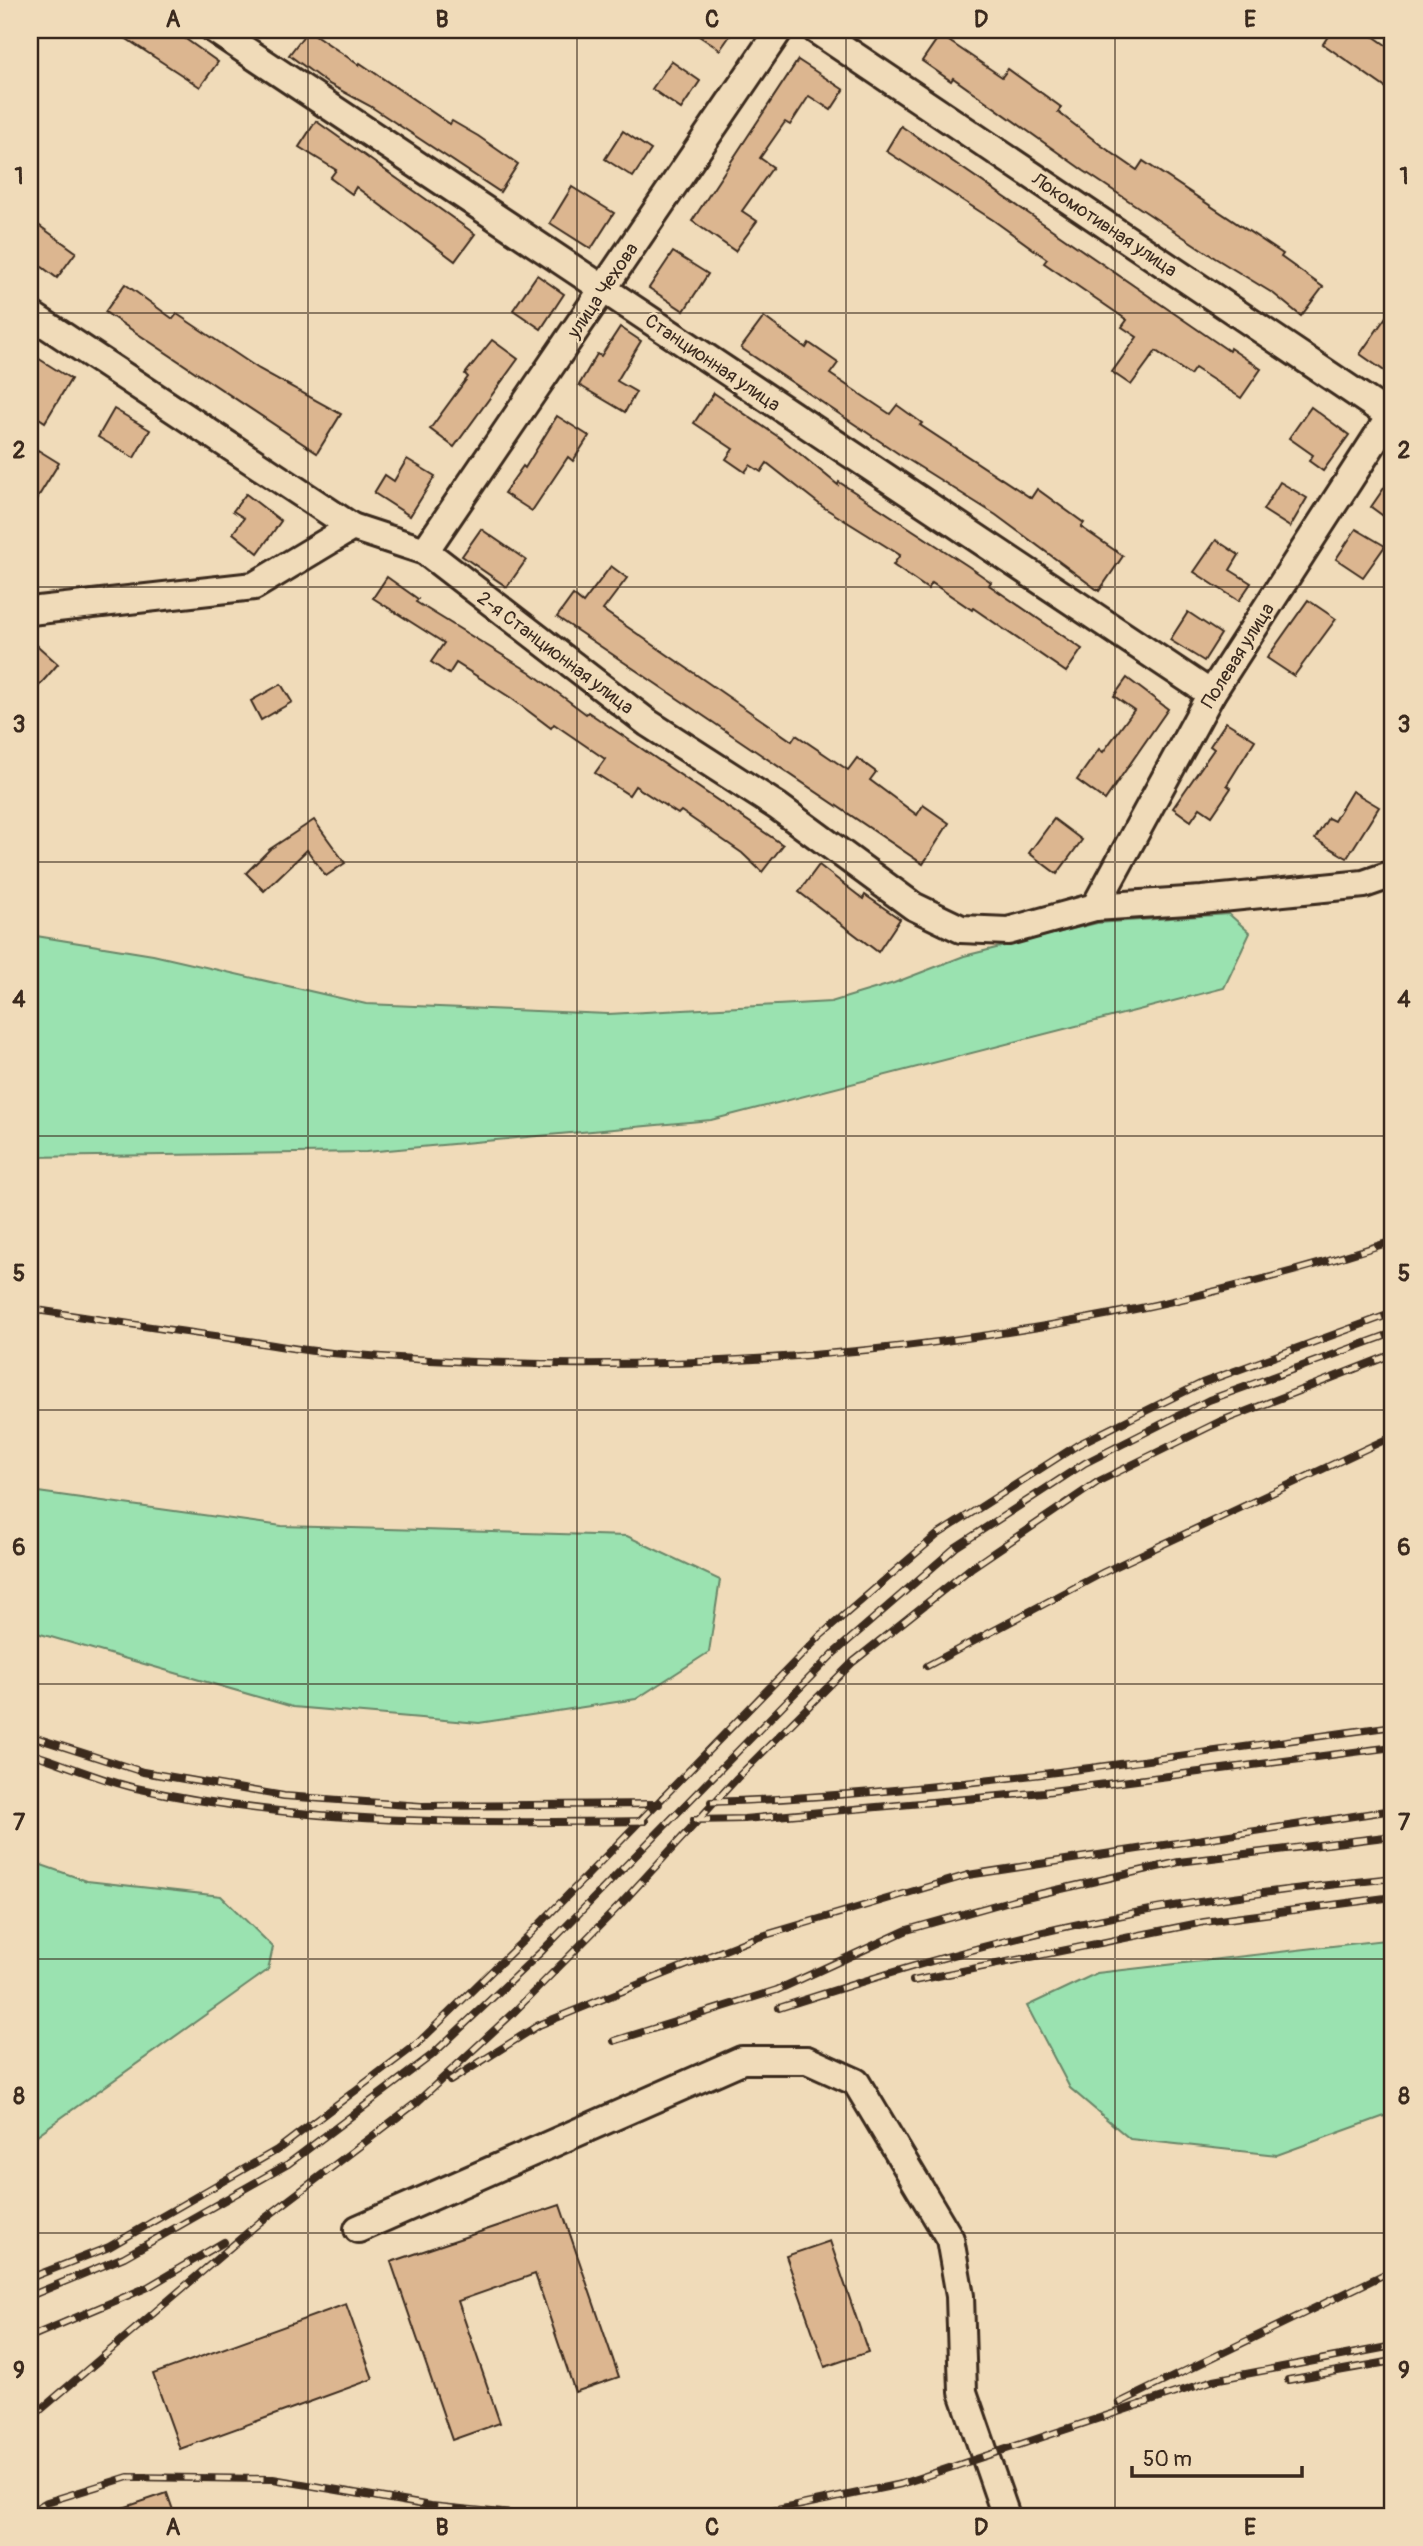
<svg xmlns="http://www.w3.org/2000/svg" width="1423" height="2546" font-family="Pangolin,sans-serif">
  <style>
    .green { fill: #9ae2b0; stroke: #6a8667; stroke-width: 2 }
    .building { fill: #dcb690; stroke: #3b2a1e; stroke-width: 2 }
    .lines { fill: none; stroke-linecap: round; stroke-linejoin: round }
    .minor-casing { stroke: #3b2a1e; stroke-width: 32 }
    .minor { stroke: #f0dbb9; stroke-width: 26 }
    .rail-casing { stroke: #3b2a1e; stroke-width: 8 }
    .rail { stroke: #f0dbb9; stroke-width: 5; stroke-dasharray: 16; stroke-linecap: butt }
    .grid { fill: none; stroke: #3b2a1e; stroke-width: 2; stroke-opacity: 0.55 }
    .labels { text-anchor: middle; stroke-width: 5; stroke-linejoin: round; paint-order: stroke }
    .street-label { font-size: 19px; fill: #3b2a1e; stroke: #f0dbb9 }
    .neatline { fill: none; stroke: #3b2a1e; stroke-width: 2.5 }
    .grid-label { font-size: 23px; text-anchor: middle; font-weight: bold; fill: #3b2a1e }
  </style>
  <rect width="100%" height="100%" fill="#f0dbb9"/>
  <filter id="ink" filterUnits="userSpaceOnUse"><feTurbulence type="fractalNoise" baseFrequency=".0143" numOctaves="2"/><feDisplacementMap in="SourceGraphic" scale="14" xChannelSelector="R" yChannelSelector="G"/><feConvolveMatrix kernelMatrix="1 2 1 2 8 2 1 2 1" color-interpolation-filters="sRGB"/></filter>
  <g filter="url(#ink)">
    <g class="green">
      <path d="M1229 914 1250 933 1224 988 711 1120 366 1152 30 1157V935L153 955 366 1004 608 1014 831 1002 894 983 964 956 1097 923Z"/>
      <path d="M38 1492 282 1526 627 1536 720 1580 709 1652 636 1699 479 1723 293 1707 30 1631V1494Z"/>
      <path d="M30 1861 87 1881 221 1896 273 1947 268 1970 30 2140Z"/>
      <path d="M1393 1939V2113L1277 2155 1130 2139 1070 2088 1027 2006 1097 1973Z"/>
    </g>
    <g class="building">
      <path d="M113 30H173L218 62 200 87Z"/>
      <path d="M308 30 359 65 360 63 450 124 452 121 478 136 518 164 500 192 370 106 327 83 289 55Z"/>
      <path d="M690 30H734L720 50Z"/>
      <path d="M1332 30H1377L1373 36 1393 50V93L1323 44Z"/>
      <path d="M940 35 1002 77 1008 69 1061 107 1058 112 1102 146 1137 170 1143 161 1283 254 1281 257 1323 287 1301 316 1274 294 1215 258 1084 171 953 78 951 81 922 61Z"/>
      <path d="M798 60 844 90 831 110 809 96 790 125 785 122 760 158 773 167 742 211 757 221 735 251 692 221Z"/>
      <path d="M671 61 700 81 681 109 652 89Z"/>
      <path d="M316 121 475 234 455 261 356 187 352 194 330 178 336 170 299 147Z"/>
      <path d="M901 126 1229 351 1230 348 1261 369 1241 398 1195 368 1190 375 1156 351 1131 385 1112 372 1137 337 1122 327 1127 320 1044 263 1047 259 993 220 886 151Z"/>
      <path d="M623 131 651 150 633 177 605 159Z"/>
      <path d="M572 187 614 213 591 249 550 223Z"/>
      <path d="M30 219 76 252 57 278 30 258Z"/>
      <path d="M673 252 708 274 684 311 649 288Z"/>
      <path d="M537 275 564 294 541 329 513 310Z"/>
      <path d="M125 284 173 319 177 314 259 369 341 414 317 453 105 312Z"/>
      <path d="M1393 307V377L1360 354Z"/>
      <path d="M764 317 806 348 809 343 838 363 830 374 890 414 897 405 922 423 920 425 1031 498 1037 489 1084 523 1081 527 1123 556 1099 591 996 515 899 454 741 348Z"/>
      <path d="M620 327 641 341 617 381 636 392 625 412 579 385 597 354 601 356Z"/>
      <path d="M492 340 518 359 454 447 430 429 468 377 465 374Z"/>
      <path d="M36 357 71 379 45 422 30 412V368Z"/>
      <path d="M714 393 783 440 838 485 839 482 968 566 991 582 989 585 1082 649 1066 672 973 608 972 610 932 583 928 589 893 565 900 555 823 507 767 463 761 472 750 465 745 472 726 459 733 449 694 423Z"/>
      <path d="M1311 407 1349 435 1323 471 1309 461 1313 455 1289 438Z"/>
      <path d="M114 409 150 430 134 458 98 437Z"/>
      <path d="M557 416 589 436 573 461 568 457 532 511 504 493 523 466 525 468Z"/>
      <path d="M38 450 59 463 30 510V464Z"/>
      <path d="M407 459 435 476 410 516 374 493 385 475 394 481Z"/>
      <path d="M1393 475V523L1371 507Z"/>
      <path d="M1280 482 1307 498 1290 527 1263 510Z"/>
      <path d="M246 494 281 521 258 553 233 533 244 518 233 511Z"/>
      <path d="M481 529 526 560 507 587 462 556Z"/>
      <path d="M1356 529 1385 546 1363 577 1336 559Z"/>
      <path d="M1216 540 1239 555 1230 570 1251 583 1239 601 1194 572Z"/>
      <path d="M611 566 627 578 603 610 792 741 796 735 848 770 857 758 876 772 870 780 917 815 923 805 949 823 923 864 557 617 573 595 583 603Z"/>
      <path d="M387 577 418 599 416 602 530 672 586 714 588 712 783 845 762 872 742 853 681 811 678 814 635 786 629 795 595 773 605 759 554 724 551 728 511 698 456 663 449 674 431 662 444 643 373 598Z"/>
      <path d="M1308 600 1336 619 1294 676 1267 658Z"/>
      <path d="M1188 612 1221 634 1204 661 1170 640Z"/>
      <path d="M30 639 58 664 30 696Z"/>
      <path d="M1127 678 1168 709 1105 800 1077 780 1099 749 1103 752 1134 710 1114 696Z"/>
      <path d="M281 684 292 702 261 720 251 701Z"/>
      <path d="M1226 722 1255 740 1227 785 1231 788 1212 816 1200 808 1191 821 1173 808 1214 749 1210 746Z"/>
      <path d="M1352 791 1379 807 1347 858 1315 839 1328 818 1334 821Z"/>
      <path d="M1054 819 1082 840 1057 874 1029 853Z"/>
      <path d="M314 820 345 863 326 876 307 850 264 891 246 873 270 849Z"/>
      <path d="M819 865 863 899 865 895 900 919 878 952 799 892Z"/>
      <path d="M560 2205 619 2377 575 2392 535 2274 458 2301 500 2423 452 2440 391 2262Z"/>
      <path d="M830 2241 868 2352 825 2367 786 2256Z"/>
      <path d="M346 2304 373 2379 180 2449 153 2374Z"/>
      <path d="M167 2493 175 2516H108V2513Z"/>
    </g>
    <g class="lines">
      <g class="minor-casing">
        <g id="minor">
          <path d="M215 30 1211 694"/>
          <path d="M816 30 1393 418"/>
          <path d="M30 314 352 527 425 551 648 723 777 806 913 906 961 929 1008 931 1095 907 1202 900 1364 884 1393 874"/>
          <path d="M425 551 779 30"/>
          <path d="M30 611 254 586 352 527"/>
          <path d="M1095 907 1211 694 1393 412"/>
          <path d="M358 2229 742 2060H807L856 2082 950 2239 960 2296 963 2392 1006 2516"/>
        </g>
      </g>
      <use href="#minor" class="minor"/>
      <g class="rail-casing">
        <g id="rail">
          <path d="M30 1309C96 1319 162 1329 229 1338 263 1343 297 1350 332 1353 685 1384 1055 1351 1393 1241"/>
          <path d="M927 1666 1104 1572 1393 1436"/>
          <path d="M30 1736 143 1772 284 1796 421 1806 659 1804"/>
          <path d="M30 1753C65 1764 100 1780 136 1788 302 1825 475 1824 645 1821"/>
          <path d="M711 1802C940 1794 1167 1757 1393 1726"/>
          <path d="M694 1820 744 1819 1044 1792 1393 1747"/>
          <path d="M913 1981 1204 1922 1393 1897"/>
          <path d="M779 2008C887 1973 996 1940 1108 1918 1202 1899 1298 1888 1393 1878"/>
          <path d="M614 2041 777 1990 907 1930 1013 1900 1179 1862 1393 1836"/>
          <path d="M450 2081 539 2025 657 1977 752 1939 968 1875 1393 1810"/>
          <path d="M30 2278 109 2247 277 2150 418 2043 531 1933 820 1636 937 1535 1079 1444 1202 1383 1393 1313"/>
          <path d="M30 2296 124 2257 288 2164 432 2055 543 1950 834 1653 956 1547 1085 1463 1209 1400 1393 1333"/>
          <path d="M30 2337 148 2287 224 2242"/>
          <path d="M1288 2380 1393 2361"/>
          <path d="M1119 2403 1393 2270"/>
          <path d="M30 2419 260 2222 416 2103 513 2013 620 1905 737 1778 853 1662 971 1568 1099 1481 1219 1422 1393 1354"/>
          <path d="M30 2512 47 2502 128 2477 273 2479 431 2506 532 2516"/>
          <path d="M734 2516 753 2515 901 2484 1214 2380 1393 2346"/>
        </g>
      </g>
      <use href="#rail" class="rail"/>
    </g>
  </g>
  <path class="grid" d="M308 30V2516M577 30V2516M846 30V2516M1115 30V2516M30 313H1393M30 587H1393M30 862H1393M30 1136H1393M30 1410H1393M30 1684H1393M30 1959H1393M30 2233H1393"/>
  <g class="labels">
    <g class="street-label">
      <text transform="translate(1105 224) rotate(34)" y="7">Локомотивная улица</text>
      <text transform="translate(602 290) rotate(-56)" y="7">улица Чехова</text>
      <text transform="translate(713 362) rotate(34)" y="7">Станционная улица</text>
      <text transform="translate(556 652) rotate(37)" y="7">2-я Станционная улица</text>
      <text transform="translate(1237 655) rotate(-58)" y="7">Полевая улица</text>
    </g>
  </g>
  <rect width="1423" height="2546" fill="none" stroke="#f0dbb9" stroke-width="77"/>
  <path d="M1132 2466v10h170v-10" fill="none" stroke="#3b2a1e" stroke-width="3.5"/>
  <text x="1143" y="2466" font-size="21" fill="#3b2a1e" stroke="#f0dbb9" stroke-width="5" paint-order="stroke">50 m</text>
  <rect x="38" y="38" width="1346" height="2470" class="neatline"/>
  <g class="grid-label">
    <text x="173" y="27">A</text>
    <text x="442" y="27">B</text>
    <text x="712" y="27">C</text>
    <text x="981" y="27">D</text>
    <text x="1250" y="27">E</text>
    <text x="19" y="184">1</text>
    <text x="1404" y="184">1</text>
    <text x="19" y="458">2</text>
    <text x="1404" y="458">2</text>
    <text x="19" y="732">3</text>
    <text x="1404" y="732">3</text>
    <text x="19" y="1007">4</text>
    <text x="1404" y="1007">4</text>
    <text x="19" y="1281">5</text>
    <text x="1404" y="1281">5</text>
    <text x="19" y="1555">6</text>
    <text x="1404" y="1555">6</text>
    <text x="19" y="1830">7</text>
    <text x="1404" y="1830">7</text>
    <text x="19" y="2104">8</text>
    <text x="1404" y="2104">8</text>
    <text x="19" y="2378">9</text>
    <text x="1404" y="2378">9</text>
    <text x="173" y="2535">A</text>
    <text x="442" y="2535">B</text>
    <text x="712" y="2535">C</text>
    <text x="981" y="2535">D</text>
    <text x="1250" y="2535">E</text>
  </g>
</svg>
